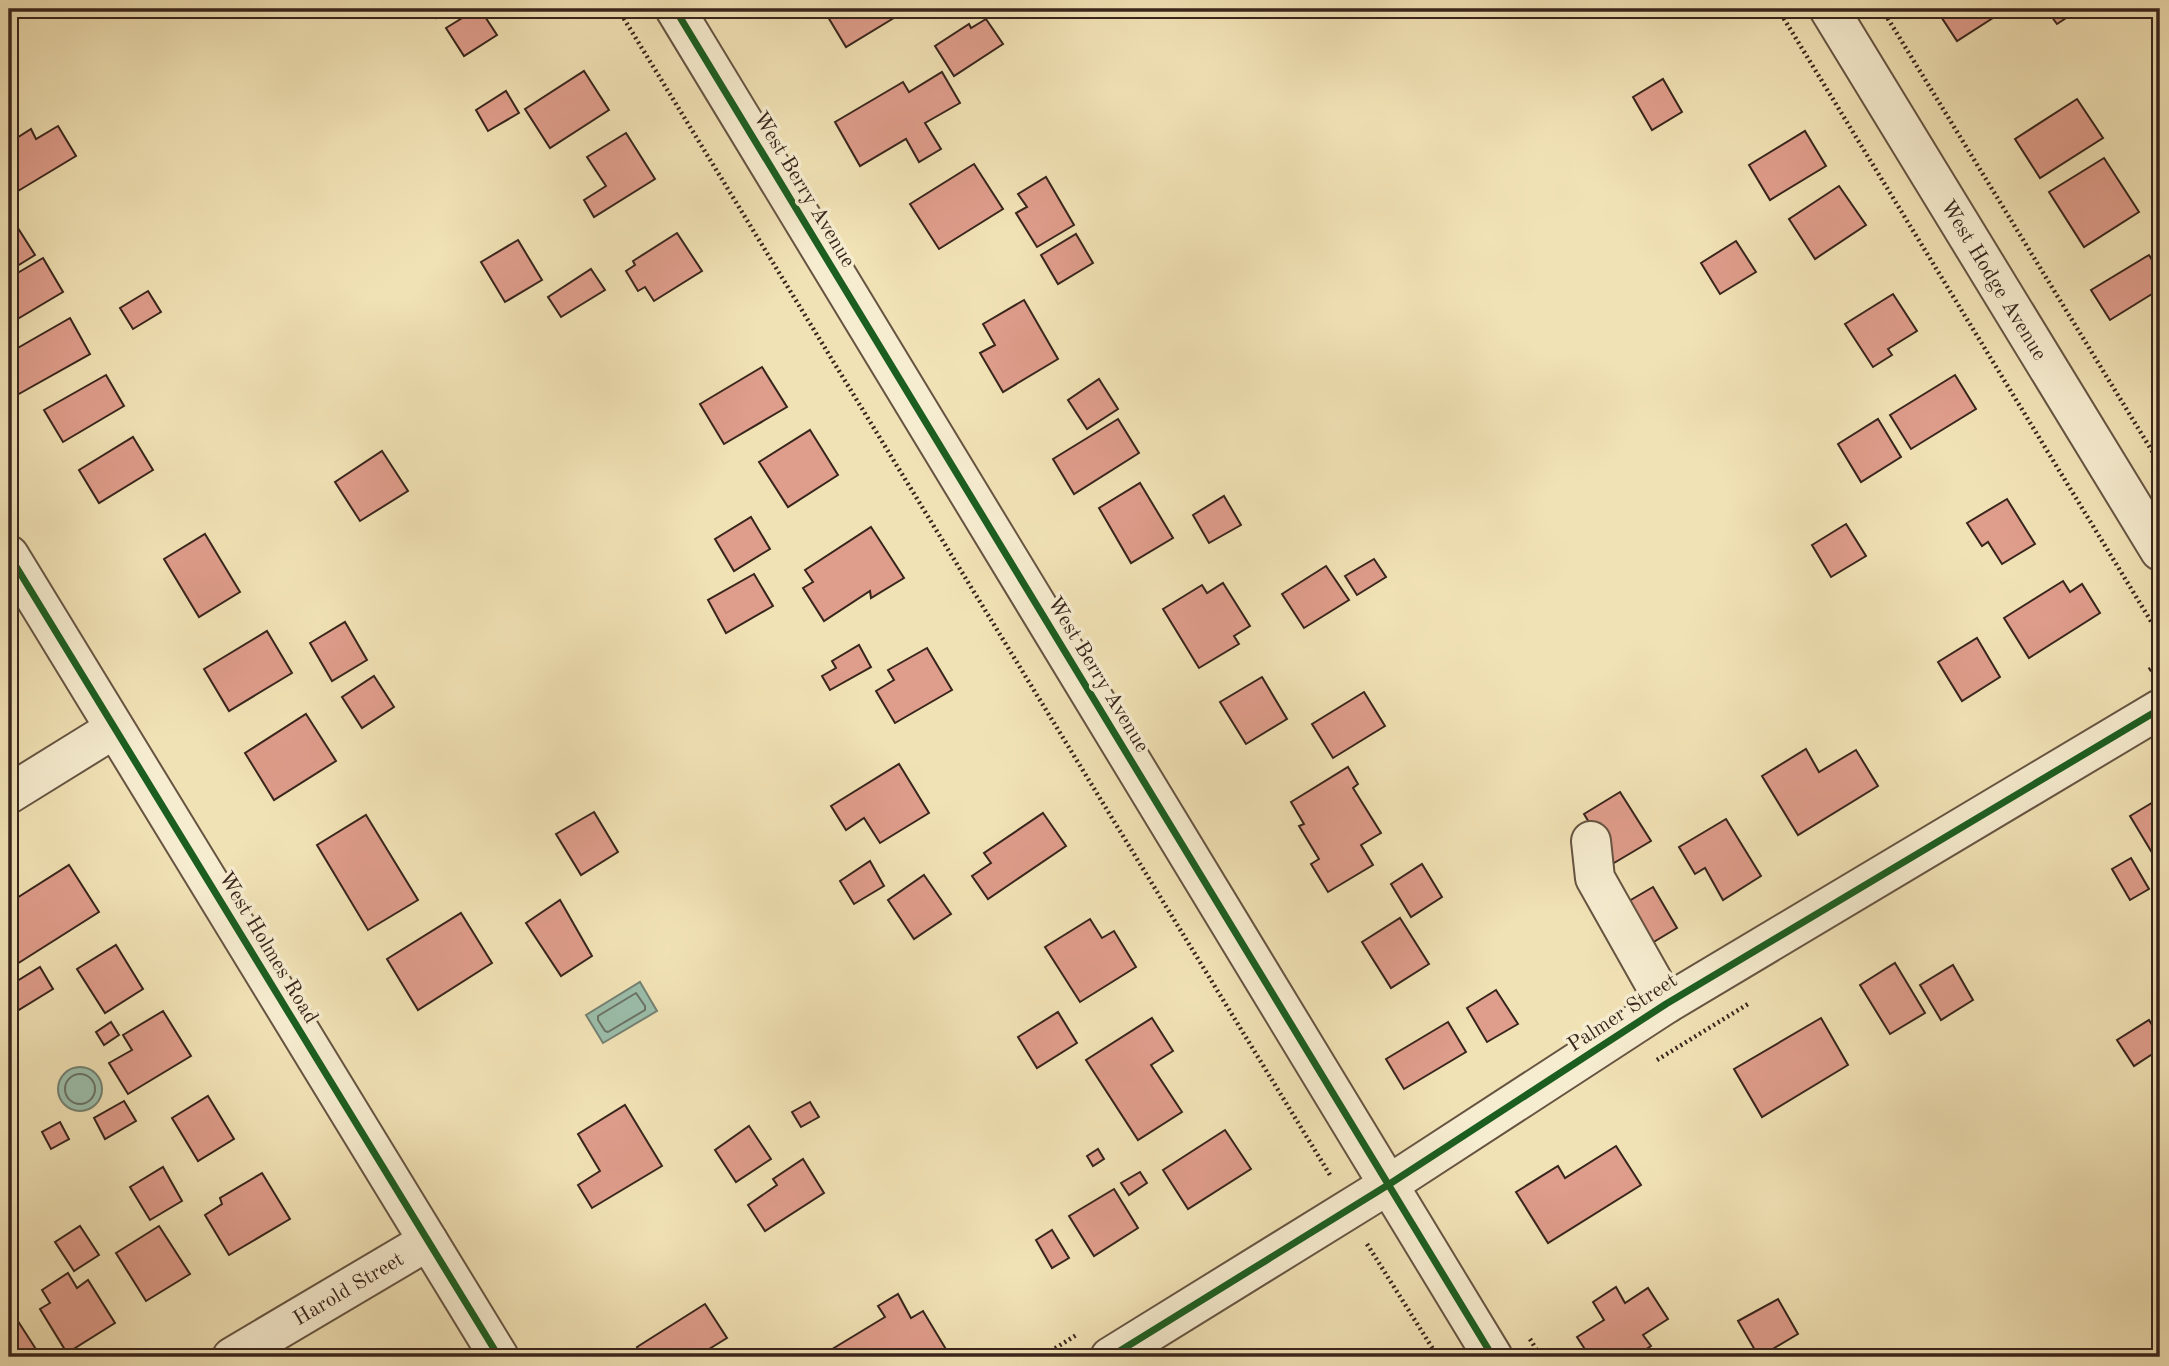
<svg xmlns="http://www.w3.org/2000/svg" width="2169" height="1366" font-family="'Old Standard TT',serif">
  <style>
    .water { fill: #9bbeab; stroke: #738172; stroke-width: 2 }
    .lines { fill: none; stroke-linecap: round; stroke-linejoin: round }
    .shore { stroke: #6a7264; stroke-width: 2 }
    .building { fill: #df9d8b; stroke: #38251c; stroke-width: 2 }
    .minor-casing { stroke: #665442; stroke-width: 42 }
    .path { stroke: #38251c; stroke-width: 4.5; stroke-dasharray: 2 3.5; stroke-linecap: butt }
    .minor { stroke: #f6eccf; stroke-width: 38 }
    .cycleway-casing { stroke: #f6eccf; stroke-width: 11 }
    .cycleway { stroke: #1b5e20; stroke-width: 7 }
    .labels { text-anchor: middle; stroke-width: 7; stroke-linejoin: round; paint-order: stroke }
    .street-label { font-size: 21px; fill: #38251c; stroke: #f6eccf }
  </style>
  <rect width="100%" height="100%" fill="#f1e2b5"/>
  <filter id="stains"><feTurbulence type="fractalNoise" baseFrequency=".00286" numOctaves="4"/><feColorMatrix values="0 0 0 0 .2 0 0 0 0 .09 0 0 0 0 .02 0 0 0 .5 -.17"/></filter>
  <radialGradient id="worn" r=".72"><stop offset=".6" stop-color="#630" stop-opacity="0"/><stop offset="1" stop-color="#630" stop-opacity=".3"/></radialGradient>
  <g class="water">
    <path d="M640 982 657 1011 603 1043 586 1015Z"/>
    <circle cx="80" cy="1089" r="22"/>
  </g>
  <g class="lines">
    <g class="shore">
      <path d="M636 993 645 1006V1010L608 1032 605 1031 598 1020V1016Z"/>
      <circle cx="80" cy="1089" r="15"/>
    </g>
  </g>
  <g class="building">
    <path d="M431 9H451L436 18Z"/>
    <path d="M477 9H480L497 35 464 56 446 28Z"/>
    <path d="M841 9H907V10L846 47 828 17Z"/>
    <path d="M1936 9H1991L1996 16 1957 41Z"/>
    <path d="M2046 9H2080L2057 24Z"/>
    <path d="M986 19 1003 44 954 76 935 46 969 24 971 28Z"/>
    <path d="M584 71 609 110 550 148 525 109Z"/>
    <path d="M942 72 960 103 925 123 941 149 919 162 906 139 860 166 835 122 903 82 909 92Z"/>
    <path d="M1663 79 1682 112 1652 130 1633 97Z"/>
    <path d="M506 91 519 113 488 131 476 110Z"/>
    <path d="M2077 99 2103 138 2040 178 2015 139Z"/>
    <path d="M58 126 76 156 18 191 9 176V143L31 129 36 139Z"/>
    <path d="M1805 131 1826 166 1770 200 1749 165Z"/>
    <path d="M626 133 655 179 594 217 584 200 606 186 587 157Z"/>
    <path d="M2104 158 2139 212 2084 247 2049 192Z"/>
    <path d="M974 164 1003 209 939 249 910 204Z"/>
    <path d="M1046 177 1074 225 1037 247 1016 213 1027 207 1018 194Z"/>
    <path d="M1839 186 1866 225 1815 259 1789 219Z"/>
    <path d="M9 214 35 255 9 271Z"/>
    <path d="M677 233 702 271 654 301 645 287 638 291 626 271 635 265 633 261Z"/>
    <path d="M1076 234 1093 263 1058 284 1041 255Z"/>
    <path d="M518 240 542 280 505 302 481 262Z"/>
    <path d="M1736 241 1756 272 1720 294 1701 263Z"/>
    <path d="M2149 255 2160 273V289L2110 320 2091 290Z"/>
    <path d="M43 258 63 292 9 324V278Z"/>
    <path d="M591 269 605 290 561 317 548 297Z"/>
    <path d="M148 291 161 312 133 329 120 308Z"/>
    <path d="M1893 294 1917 331 1888 349 1892 355 1873 367 1845 324Z"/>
    <path d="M1024 300 1058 359 1003 392 980 353 995 345 983 324Z"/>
    <path d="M70 318 90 354 17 395 9 381V353Z"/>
    <path d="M762 367 787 407 724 444 700 404Z"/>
    <path d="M106 375 124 406 63 442 44 410Z"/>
    <path d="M1955 375 1976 409 1911 449 1890 415Z"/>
    <path d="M1099 379 1118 409 1087 429 1068 400Z"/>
    <path d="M1118 419 1139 453 1074 494 1053 459Z"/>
    <path d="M1878 419 1901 457 1861 482 1838 444Z"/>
    <path d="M810 430 838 475 788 507 759 462Z"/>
    <path d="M133 437 153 470 99 503 79 470Z"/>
    <path d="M382 451 408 491 360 521 335 482Z"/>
    <path d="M1140 483 1173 538 1131 563 1099 508Z"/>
    <path d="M1224 496 1241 525 1209 543 1193 515Z"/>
    <path d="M2007 499 2035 544 2002 564 1988 542 1982 546 1967 523Z"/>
    <path d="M751 517 770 549 734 571 715 539Z"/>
    <path d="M1846 524 1866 556 1831 577 1812 545Z"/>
    <path d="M871 527 904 578 871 598 870 591 824 621 803 588 813 582 805 570Z"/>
    <path d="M205 534 240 592 199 617 164 559Z"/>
    <path d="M1374 559 1386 577 1357 595 1345 576Z"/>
    <path d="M1326 566 1349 600 1304 628 1282 594Z"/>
    <path d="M754 574 773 606 726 633 708 600Z"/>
    <path d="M2063 581 2070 592 2082 584 2100 613 2029 658 2004 618Z"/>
    <path d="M1223 583 1250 626 1234 636 1239 644 1199 668 1163 609 1202 585 1207 593Z"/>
    <path d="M345 622 367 660 332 681 310 643Z"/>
    <path d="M267 631 292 673 229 711 204 669Z"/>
    <path d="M1977 638 2000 677 1962 701 1938 662Z"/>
    <path d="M859 645 871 667 830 690 822 676 836 668 832 661Z"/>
    <path d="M927 648 952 690 895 723 876 691 894 680 888 670Z"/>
    <path d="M374 676 394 707 362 728 342 697Z"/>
    <path d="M1262 677 1287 719 1246 744 1220 702Z"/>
    <path d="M1364 692 1385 726 1333 758 1312 724Z"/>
    <path d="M306 714 336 761 274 800 245 753Z"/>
    <path d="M1806 749 1819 772 1856 750 1878 786 1798 835 1762 776Z"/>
    <path d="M899 764 929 813 880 843 864 818 846 830 831 806Z"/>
    <path d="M1348 767 1358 784 1353 788 1381 833 1361 845 1373 865 1328 892 1311 864 1319 859 1299 826 1304 824 1291 802Z"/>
    <path d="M1620 792 1651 841 1614 863 1584 814Z"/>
    <path d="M2160 798V866L2130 816Z"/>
    <path d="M594 812 618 852 581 875 556 834Z"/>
    <path d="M1043 813 1066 846 988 899 972 876 991 863 984 853Z"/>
    <path d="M366 815 418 900 368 930 317 845Z"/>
    <path d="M1726 819 1761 876 1723 900 1705 868 1695 874 1679 847Z"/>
    <path d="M2131 858 2149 889 2130 900 2112 869Z"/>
    <path d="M870 861 884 886 854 904 840 881Z"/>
    <path d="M1422 864 1442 897 1411 917 1391 884Z"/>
    <path d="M69 865 99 912 9 969V903Z"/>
    <path d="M924 875 951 914 914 939 888 900Z"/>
    <path d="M1653 887 1677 928 1642 949 1617 908Z"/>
    <path d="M560 900 592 956 561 976 526 923Z"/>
    <path d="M461 913 492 963 418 1010 387 959Z"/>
    <path d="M1400 918 1429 964 1391 988 1362 942Z"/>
    <path d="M1090 919 1102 938 1114 931 1136 967 1080 1002 1045 947Z"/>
    <path d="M116 945 143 989 105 1013 77 969Z"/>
    <path d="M1895 963 1925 1013 1890 1034 1860 985Z"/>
    <path d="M1953 965 1973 1000 1941 1020 1920 985Z"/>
    <path d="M40 967 53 989 17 1011 9 996V986Z"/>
    <path d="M1496 990 1518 1024 1487 1042 1467 1008Z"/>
    <path d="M163 1011 191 1056 128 1094 109 1063 132 1050 123 1035Z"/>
    <path d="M1058 1012 1077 1043 1037 1068 1018 1037Z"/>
    <path d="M1152 1018 1173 1051 1151 1065 1182 1112 1138 1140 1086 1060Z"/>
    <path d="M1821 1018 1848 1065 1762 1117 1734 1069Z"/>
    <path d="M2149 1020 2160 1038V1049L2134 1066 2117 1040Z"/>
    <path d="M111 1022 119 1035 104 1045 96 1032Z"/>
    <path d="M1448 1022 1466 1052 1404 1089 1386 1059Z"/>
    <path d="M208 1096 234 1139 198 1161 172 1118Z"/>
    <path d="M124 1101 136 1121 105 1139 94 1118Z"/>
    <path d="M810 1102 819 1117 801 1127 792 1112Z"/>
    <path d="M625 1105 662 1166 592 1208 578 1185 600 1171 578 1134Z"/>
    <path d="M60 1122 69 1139 51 1149 42 1132Z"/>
    <path d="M749 1126 771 1159 736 1182 715 1150Z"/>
    <path d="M1225 1130 1251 1169 1188 1209 1163 1170Z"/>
    <path d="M1616 1146 1641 1185 1548 1243 1516 1192 1558 1166 1565 1178Z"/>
    <path d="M1098 1149 1104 1159 1093 1166 1087 1156Z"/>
    <path d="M803 1159 824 1193 765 1231 748 1205 777 1185 773 1179Z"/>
    <path d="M163 1167 182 1201 150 1220 130 1187Z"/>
    <path d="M1140 1172 1147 1183 1129 1195 1121 1183Z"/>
    <path d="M262 1173 290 1219 229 1255 205 1215 222 1204 220 1198Z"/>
    <path d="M1114 1189 1138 1228 1094 1256 1069 1216Z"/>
    <path d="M80 1226 99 1255 74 1271 55 1242Z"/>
    <path d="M159 1226 190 1274 146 1301 116 1253Z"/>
    <path d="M1052 1230 1069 1258 1052 1268 1036 1240Z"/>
    <path d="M68 1273 77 1288 88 1280 115 1323 67 1353 40 1309 50 1303 42 1290Z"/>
    <path d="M1616 1287 1625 1303 1648 1288 1668 1319 1643 1335 1651 1346 1634 1357H1590L1577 1337 1604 1320 1593 1302Z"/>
    <path d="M898 1294 911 1318 923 1311 947 1351 937 1357H826L824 1354 885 1317 878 1306Z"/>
    <path d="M1778 1299 1798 1334 1759 1357 1738 1321Z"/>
    <path d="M705 1304 727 1338 696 1357H643L637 1347Z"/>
    <path d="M14 1315 41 1357H9V1318Z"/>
  </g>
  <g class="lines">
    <g class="minor-casing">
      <g id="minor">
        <path d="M675 9 1493 1357"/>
        <path id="s1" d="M1829 9 2160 551"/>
        <path d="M9 555 499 1357"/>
        <path d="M9 794 114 729"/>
        <path d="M1591 841 1595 878 1666 1004"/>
        <path id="s2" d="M232 1357 428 1241"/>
        <path d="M1110 1357 1388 1185 1666 1004 2160 709"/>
      </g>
    </g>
    <g class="path">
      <path d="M618 9 1330 1175"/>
      <path d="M1778 9 2160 636"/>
      <path d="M1882 9 2160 464"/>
      <path d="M2149 670 2160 663"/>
      <path d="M1657 1060 1748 1004"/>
      <path d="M1367 1244 1438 1357"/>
      <path d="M1530 1339 1541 1357"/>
      <path d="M1041 1357 1078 1334"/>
    </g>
    <use href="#minor" class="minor"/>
    <g class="cycleway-casing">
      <g id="cycleway">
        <path d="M675 9 1493 1357"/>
        <path d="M9 555 499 1357"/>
        <path d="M1110 1357 1388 1185 1666 1004 2160 709"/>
      </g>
    </g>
    <use href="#cycleway" class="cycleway"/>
  </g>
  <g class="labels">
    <g class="street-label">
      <text transform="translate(805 189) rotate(59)" y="7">West Berry Avenue</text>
      <text dy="7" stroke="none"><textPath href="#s1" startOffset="317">West Hodge Avenue</textPath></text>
      <text transform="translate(1099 674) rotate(59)" y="7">West Berry Avenue</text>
      <text transform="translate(269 947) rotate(59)" y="7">West Holmes Road</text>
      <text transform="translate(1622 1012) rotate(-33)" y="7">Palmer Street</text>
      <text dy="7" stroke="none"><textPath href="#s2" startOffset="135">Harold Street</textPath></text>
    </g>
  </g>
  <rect width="2169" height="1366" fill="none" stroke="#f1e2b5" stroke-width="35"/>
  <rect x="10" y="10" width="2148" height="1345" fill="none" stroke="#38251c" stroke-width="3.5"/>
  <rect x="18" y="18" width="2134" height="1331" fill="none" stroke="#38251c" stroke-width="2"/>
  <rect width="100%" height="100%" filter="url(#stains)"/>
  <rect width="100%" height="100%" fill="url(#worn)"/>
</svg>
